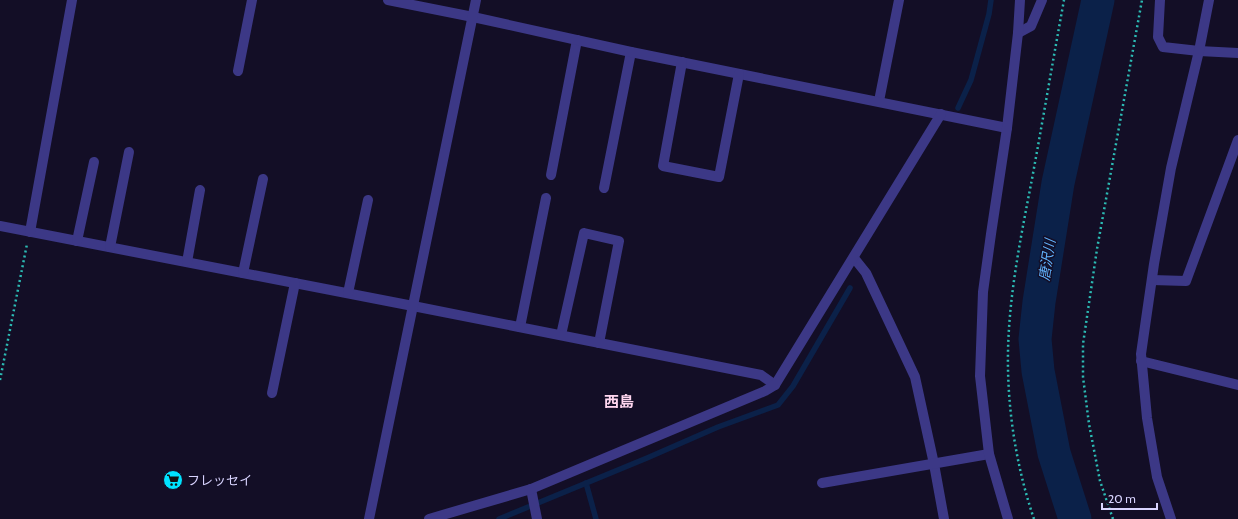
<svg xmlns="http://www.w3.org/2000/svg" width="1238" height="519" font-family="Cabin,'Noto Sans JP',sans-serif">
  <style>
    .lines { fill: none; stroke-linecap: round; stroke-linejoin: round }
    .stream { stroke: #0b2149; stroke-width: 5.5 }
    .river { stroke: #0b2149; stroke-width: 33 }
    .path { stroke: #2cbbb4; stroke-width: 2.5; stroke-dasharray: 2 3; stroke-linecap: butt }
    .lane { stroke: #3c3886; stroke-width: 10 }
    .street { stroke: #3c3886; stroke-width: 10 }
    .labels { text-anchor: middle; stroke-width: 3; stroke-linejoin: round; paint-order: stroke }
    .poi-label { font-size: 13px; fill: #d9d4ff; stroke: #130e26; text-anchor: start }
    .water-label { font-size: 14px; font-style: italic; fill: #62b4ff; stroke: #130e26 }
    .quarter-label { font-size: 15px; font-weight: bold; fill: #ffd6ef; stroke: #130e26 }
  </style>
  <rect width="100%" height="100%" fill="#130e26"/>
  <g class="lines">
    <g class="stream">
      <path d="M958 108 971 80 989 14 991 0"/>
      <path d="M586 483 596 519"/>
      <path d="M499 519 647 458 718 427 778 405 793 386 850 288"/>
    </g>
    <path class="river" d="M1075 519 1054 453 1038 371 1035 339 1039 302 1058 183 1098 0"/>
    <g class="path">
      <path d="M0 380 27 244"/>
      <path d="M1034 519C1016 466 1007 408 1008 352 1009 294 1021 236 1032 179 1043 119 1053 60 1064 0"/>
      <path d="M1113 519 1100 481 1089 424 1083 377V344L1097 249 1142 0"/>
    </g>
    <g class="lane">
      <path d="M1160 0 1158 37 1163 47 1199 51"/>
      <path d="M1018 33 1031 26 1042 0"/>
      <path d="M238 71 252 0"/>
      <path d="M879 101 899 0"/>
      <path d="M551 175 577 40"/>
      <path d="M604 188 631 52"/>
      <path d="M854 258 866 273 915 377 934 464 944 519"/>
      <path d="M520 327 546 198"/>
      <path d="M561 335 584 233 619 241 599 343"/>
    </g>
    <g class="street">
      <path d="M388 0 473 17 631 52 1007 128"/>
      <path d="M1199 51 1238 53"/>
      <path d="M682 62 663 166 719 177 739 74"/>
      <path d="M0 226 413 306 761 375 775 385"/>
      <path d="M30 232 72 0"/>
      <path d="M77 241 94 162"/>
      <path d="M110 247 129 152"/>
      <path d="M187 262 200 190"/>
      <path d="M243 273 263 179"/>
      <path d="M1152 280 1186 281 1238 140"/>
      <path d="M348 293 368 200"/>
      <path d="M1141 361 1238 385"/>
      <path d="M272 393 295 283"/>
      <path d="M822 483 989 454"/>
      <path d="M531 489 537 519"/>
      <path d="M369 519 476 0"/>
      <path d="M429 519 531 489 765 391 775 385 941 114"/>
      <path d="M1008 519 989 454 980 376 983 292 991 234 1007 128 1018 33 1020 0"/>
      <path d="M1171 519 1157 477 1147 418 1141 354 1154 264 1171 168 1199 51 1209 0"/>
    </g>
  </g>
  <defs>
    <g id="supermarket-disc" transform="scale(1)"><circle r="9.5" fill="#00e2ff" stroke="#130e26"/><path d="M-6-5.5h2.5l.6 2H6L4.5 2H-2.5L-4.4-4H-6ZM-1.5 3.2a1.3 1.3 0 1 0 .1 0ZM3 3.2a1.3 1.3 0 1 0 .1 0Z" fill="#111"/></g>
  </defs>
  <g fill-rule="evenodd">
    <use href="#supermarket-disc" x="173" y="480"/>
  </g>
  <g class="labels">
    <g class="poi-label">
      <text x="187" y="485">フレッセイ</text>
    </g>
    <g class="water-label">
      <text transform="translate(1047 260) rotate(-81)" y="5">唐沢川</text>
    </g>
    <g class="quarter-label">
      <text x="619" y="407">西島</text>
    </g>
  </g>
  <path d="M1102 503v6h55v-6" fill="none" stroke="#d9d4ff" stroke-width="2"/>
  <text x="1108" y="503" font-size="12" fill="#d9d4ff" stroke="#130e26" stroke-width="3" paint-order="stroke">20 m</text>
</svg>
